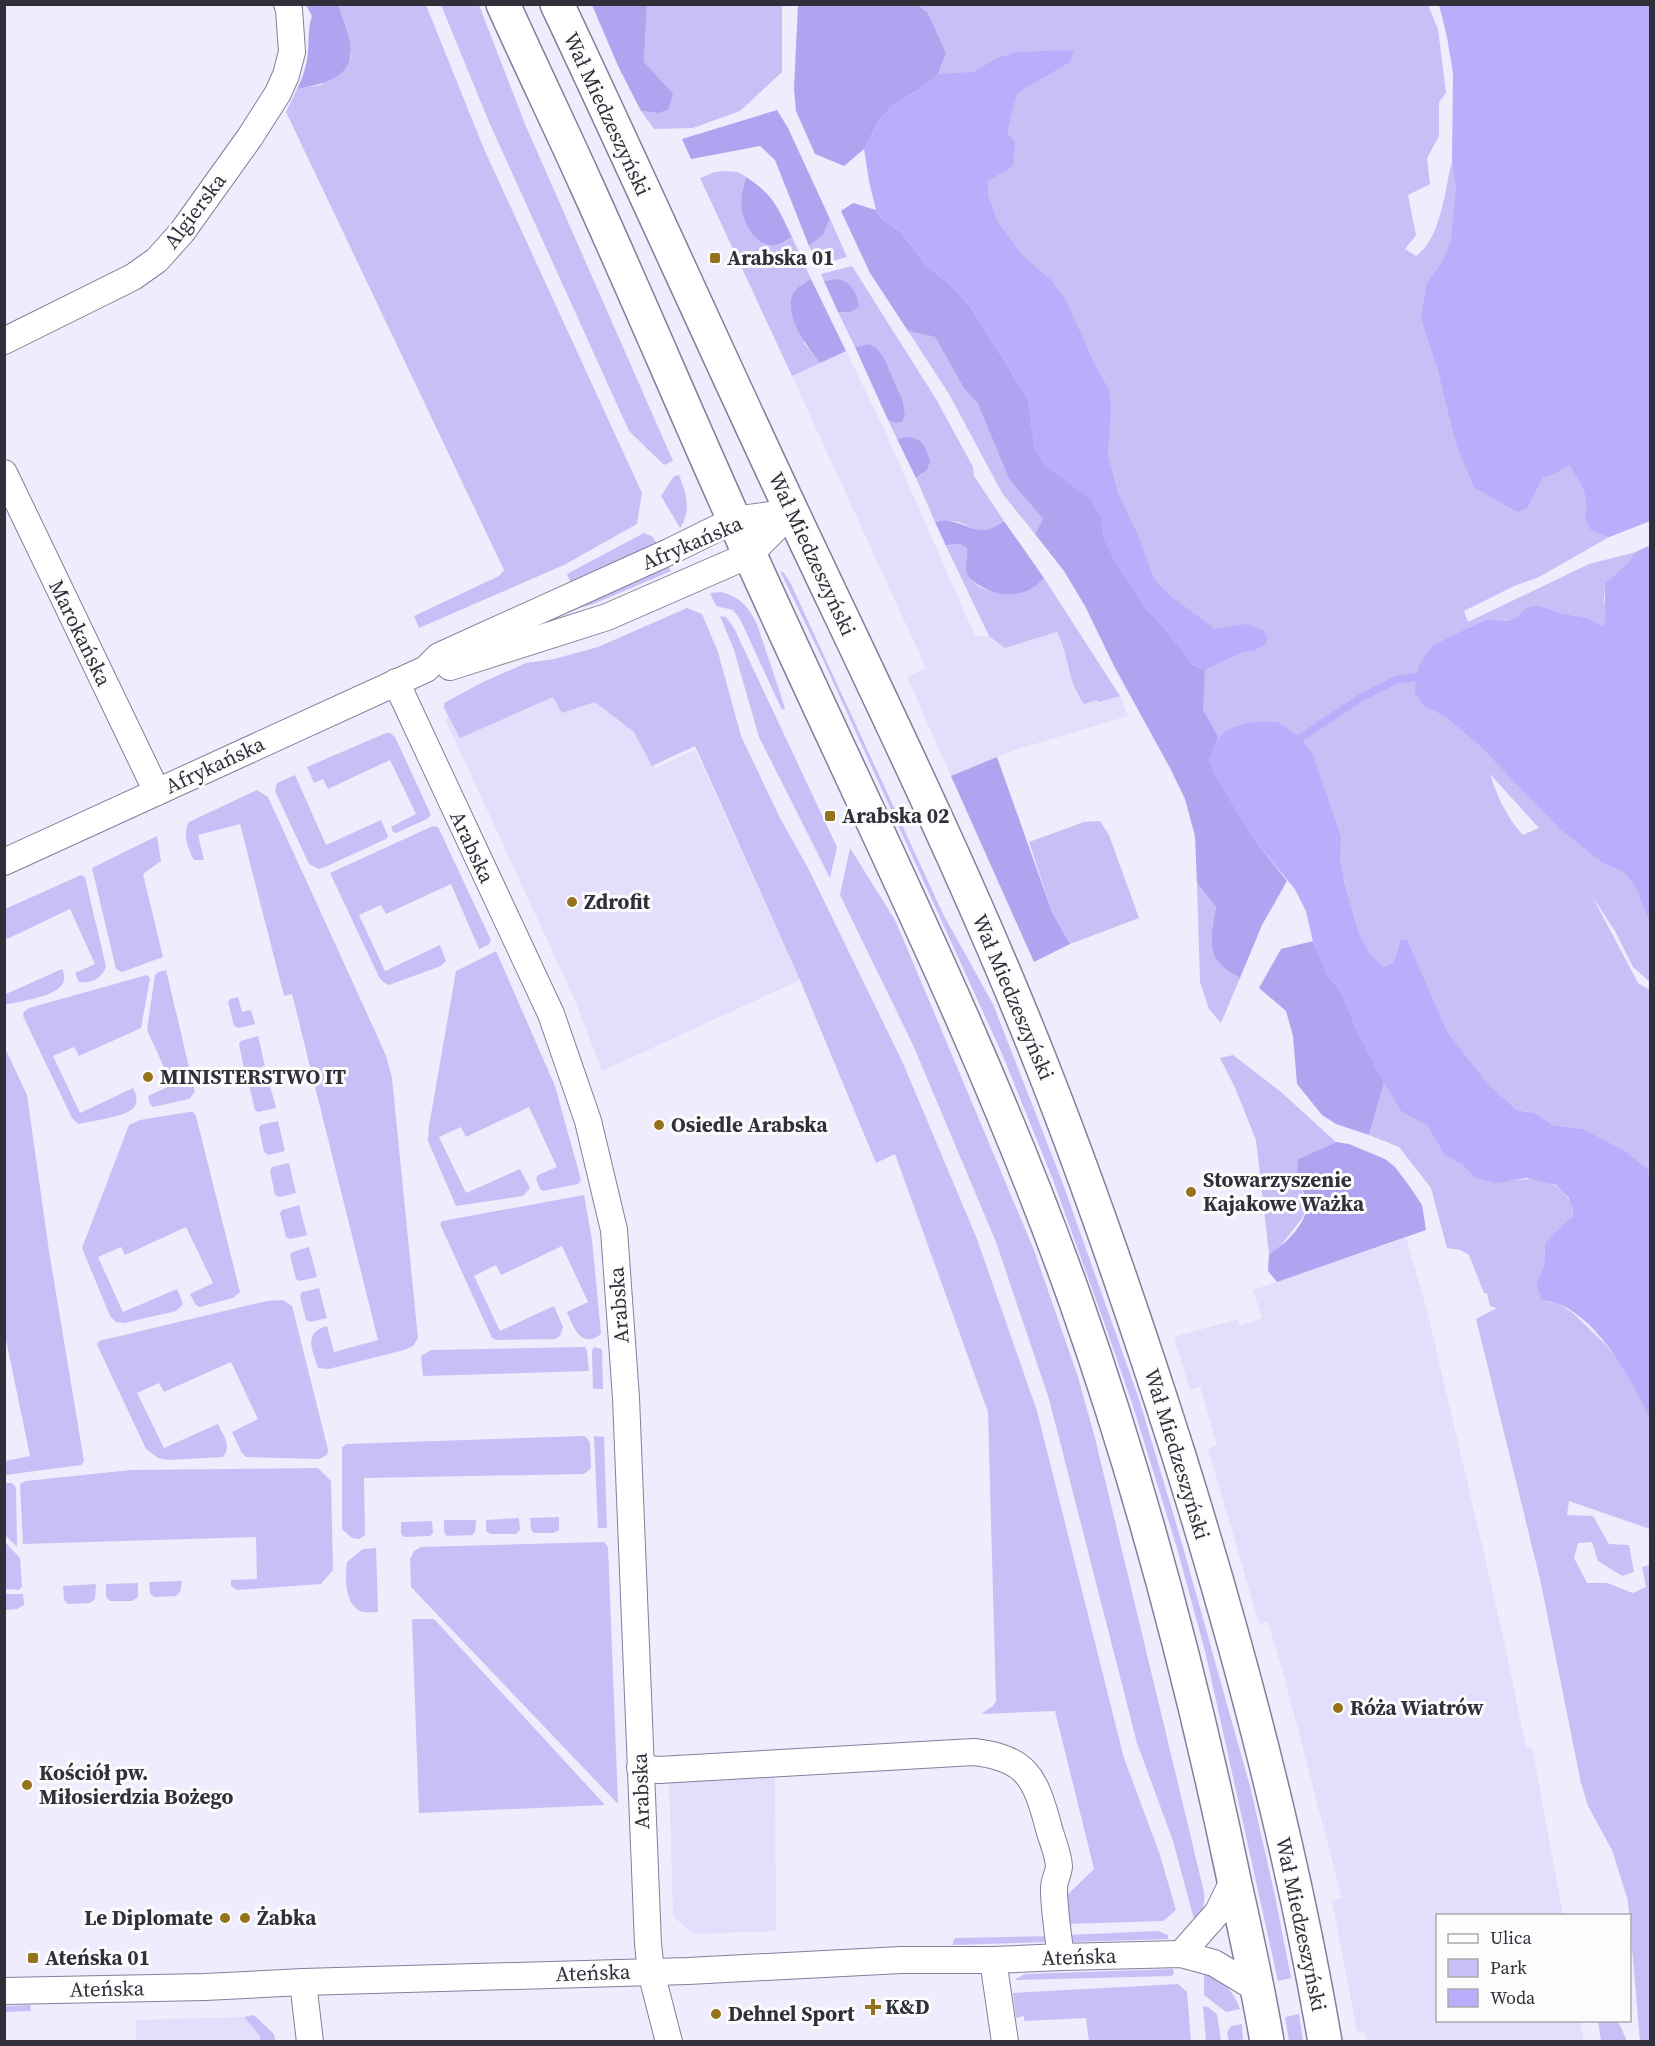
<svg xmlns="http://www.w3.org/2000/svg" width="1655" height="2046" font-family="'Source Serif 4',serif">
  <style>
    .built { fill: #e2defc }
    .green { fill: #c8bff6; fill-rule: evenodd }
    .forest { fill: #b1a3f0 }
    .water { fill: #bbadfb }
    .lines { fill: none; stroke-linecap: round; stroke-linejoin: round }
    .stream { stroke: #bbadfb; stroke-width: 8 }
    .street-casing { stroke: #837f9a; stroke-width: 28 }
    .secondary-casing { stroke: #837f9a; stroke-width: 36 }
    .street { stroke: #fff; stroke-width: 26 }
    .secondary { stroke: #fff; stroke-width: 33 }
    .poi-dot { fill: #95721b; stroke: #fcfcfc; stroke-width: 2 }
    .labels { text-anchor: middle; stroke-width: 6; stroke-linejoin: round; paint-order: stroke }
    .street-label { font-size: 21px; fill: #312f3a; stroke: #fcfcfc }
    .poi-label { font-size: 21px; font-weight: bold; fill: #312f3a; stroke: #fcfcfc; text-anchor: start }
  </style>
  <rect width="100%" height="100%" fill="#efecfe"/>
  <g class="built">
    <path d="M846 351 884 429 975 636H989L1005 648 1057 632 1065 647 1068 660V672L1076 694 1084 704 1098 700 1099 702 1120 696 1128 716 1015 750 951 776 907 677 926 668 792 376Z"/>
    <path d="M606 661 656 768 695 750 800 980 602 1071 574 998 446 721 454 699Z"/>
    <path d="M1406 1238 1427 1310 1501 1627 1526 1747H1532L1563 1915 1438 1916V2020L1580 2021 1584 2041 1367 2042 1365 2033 1357 2031 1332 1901 1342 1898 1285 1680 1268 1622 1259 1624 1230 1524 1208 1449 1217 1445 1200 1387 1190 1390 1174 1337 1238 1319 1240 1326 1262 1318 1253 1290Z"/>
    <path d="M775 1773 776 1931 693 1934 673 1916 669 1775Z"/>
    <path d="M244 2017 260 2036 261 2041H136V2020Z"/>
  </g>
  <g class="green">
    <path d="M338 5H426L484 149 642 493 637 524 564 565 419 628 414 616 499 576 504 570 286 112 297 89 321 85 351 57 347 28Z"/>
    <path d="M441 5H479L525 124 673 461 664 465 629 431 489 122Z"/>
    <path d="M647 5H782V72L740 111 693 128 654 129 641 111 657 113 644 62Z"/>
    <path d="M918 5H1428L1438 29 1446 93 1439 102V136L1427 158 1430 184 1408 195 1416 235 1405 249 1416 256C1441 239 1445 189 1452 161L1466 253 1469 300 1473 318 1484 341 1493 370 1502 425 1524 462 1543 471 1569 465C1574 472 1579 479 1583 487 1590 502 1592 515 1607 525L1650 514V521L1609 537 1539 577 1514 586 1464 611 1468 622 1589 564 1636 552 1650 545V556L1629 562 1605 583 1604 601 1614 622 1626 623 1641 608 1650 617V633L1646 643 1630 649 1611 639 1597 624 1587 618 1561 613 1537 605 1527 607 1515 618 1505 621 1487 619 1470 627 1438 653 1424 673V686L1430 700 1443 715 1483 749 1601 815 1630 835 1650 860V982L1633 967 1615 931 1592 896 1638 983 1650 990V1171L1628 1153 1619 1180 1603 1185 1585 1172 1580 1158 1594 1135 1583 1129 1553 1125 1535 1113 1516 1110 1497 1101 1432 1040 1404 1003 1379 983 1351 946 1347 893 1344 877 1320 821 1305 773 1285 748 1267 734 1249 736 1227 745 1220 764 1229 785 1260 834 1308 891 1323 942 1350 970 1365 995 1396 1071 1411 1086 1431 1095 1449 1142 1508 1181C1531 1177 1559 1178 1570 1202 1572 1207 1574 1211 1572 1216 1568 1226 1553 1236 1545 1243L1544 1266 1536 1283 1541 1300 1559 1304 1573 1313 1605 1344 1622 1365 1650 1416V1529L1569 1501 1567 1515 1593 1516 1609 1544 1629 1545 1634 1572 1622 1576 1598 1561 1592 1542 1578 1543 1574 1558 1587 1583H1607L1633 1593 1646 1587 1642 1567 1650 1565V2041H1640L1628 1901 1612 1850 1588 1806 1581 1783 1540 1579 1476 1319 1497 1308 1490 1306 1487 1293H1484L1469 1255 1460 1250 1447 1248 1431 1188 1399 1147 1369 1135 1384 1083 1356 1028 1341 992 1327 975 1313 941 1306 911 1295 889 1253 838 1213 771 1200 735 1205 670 1193 665 1165 629 1145 608 1115 563 1104 539 1101 517 1091 499 1045 465 1035 450 1028 399 1062 422 1079 410 1083 392 1078 370 1066 343 1039 295 988 248 973 219 957 162 962 148 980 142 995 114V92L987 87 966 91H917L938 74 946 53 928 13ZM1490 774 1539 828 1523 835C1507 818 1497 796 1490 774Z"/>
    <path d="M724 171 738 172 746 177 742 192 781 244 792 237 811 279 801 285 804 343 820 363 792 376 700 178 715 172Z"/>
    <path d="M830 219 847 257 817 265 809 246 823 235Z"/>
    <path d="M852 266 936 399 973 467 974 476 1004 521 991 530 982 532 959 522 945 520 935 522 916 478 923 474 906 437 897 439 888 420 896 423 902 422 905 415 903 401 884 358 869 344 855 347 838 312 847 313 835 279 824 281 821 274Z"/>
    <path d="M908 331 935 337 963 387 978 404 1009 479 1043 519 1035 534 1002 493 949 394Z"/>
    <path d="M679 475C686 493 692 511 680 528L661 496 674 476Z"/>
    <path d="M644 533 653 537 657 544 571 583 567 574Z"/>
    <path d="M957 544 964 545 967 548C968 557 963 569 968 576 984 599 1026 598 1044 578L1120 696 1099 702 1097 700 1084 704C1065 678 1071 659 1057 632L1005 648 989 636 946 546Z"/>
    <path d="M667 563 671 571 596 603 576 609 574 605Z"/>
    <path d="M780 571 784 573 791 584 943 914 993 1004 1062 1181 1140 1402 1183 1547 1251 1790 1275 1896 1291 1978 1278 1981 1206 1655 1177 1548 1132 1403 1105 1325 1053 1180 1003 1056 824 662Z"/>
    <path d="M721 592C740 597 749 607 757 624L785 708 782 710 740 619 733 610 716 606 710 593Z"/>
    <path d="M687 608 702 614 718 652 741 736 780 818 808 868 902 1061 977 1239 1037 1411 1124 1758 1160 1855 1176 1910 1163 1921 1065 1924 1062 1900 1094 1869 1055 1711 981 1714 993 1706 996 1701 988 1412 895 1154 876 1163 800 980 695 746 652 766 634 732 595 702 562 713 553 697 460 738 444 708V703L483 682 526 663 554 659 598 647Z"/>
    <path d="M720 616 726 617 734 628 837 847 830 878 759 737 734 650Z"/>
    <path d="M386 733H390L395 737 431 815 427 819 396 833 393 832 391 827 416 814 390 760 328 789 323 779 314 783 307 767Z"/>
    <path d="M295 775 326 845 381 820 388 836 386 839 325 867 319 869 309 864 275 791 277 783Z"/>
    <path d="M257 790 268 797 375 1031 386 1056 392 1078 418 1338 413 1346 404 1350 329 1369 318 1368C312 1349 303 1333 327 1326L334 1352 378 1340 292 994 284 996 240 824 198 835 204 860H194C188 850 182 832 189 822Z"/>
    <path d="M1100 821 1109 835 1139 918 1070 944 1052 912 1029 842 1084 822Z"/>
    <path d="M433 826 438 827 491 940 488 945 479 949 451 884 386 914 381 905 359 915 385 971 440 945 446 961 441 966 389 985 383 982 379 977 330 873Z"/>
    <path d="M157 836 161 861 143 874 163 957 122 972 116 969 92 868Z"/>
    <path d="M850 848 895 920 904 941 1034 1250 1078 1377 1095 1438 1204 1892C1205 1904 1203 1914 1195 1923L1173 1841 1137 1743 1049 1399 996 1242 913 1045 840 895Z"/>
    <path d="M81 875 85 877 86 882 106 966C103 978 91 984 79 982L75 973 95 964 70 909 7 939 5 933V909Z"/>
    <path d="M1197 883 1216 907C1213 925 1206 949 1220 964 1225 970 1234 974 1240 978L1221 1023 1209 1009 1200 982Z"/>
    <path d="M496 951 555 1086 581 1180 578 1184 543 1191 540 1189 536 1179 538 1175 557 1167 529 1107 466 1137 461 1127 439 1137 466 1193 520 1169 530 1188 523 1196 456 1206 428 1141 429 1126 456 971Z"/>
    <path d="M62 969C75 995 28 999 10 1004H5V991L6 994Z"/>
    <path d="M166 970 195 1092 189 1099 153 1107 150 1104 148 1096 172 1085 147 1030 155 975 158 972Z"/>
    <path d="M147 975 150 978 141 1028 79 1056 74 1047 53 1056 80 1113 133 1088C137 1095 139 1104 131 1110 125 1116 89 1122 78 1124L72 1118 23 1016 24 1012 29 1008Z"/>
    <path d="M238 997 242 1012 251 1010 255 1024 238 1028 234 1026 228 1002 230 999Z"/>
    <path d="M258 1036 265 1066 248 1071 244 1068 239 1044 241 1041Z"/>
    <path d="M4 1046 27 1095 49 1251 84 1461 81 1465 5 1475V1461L30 1456 5 1335Z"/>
    <path d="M1233 1055 1281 1092 1336 1142 1298 1159 1300 1185 1307 1205 1303 1217 1279 1248 1269 1254 1256 1140 1236 1090 1220 1058Z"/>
    <path d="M268 1078 276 1108 258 1112 255 1110 249 1086 251 1083Z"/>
    <path d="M189 1112H193L196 1116 240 1292 233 1298 199 1307 195 1304 190 1294 213 1283 186 1227 125 1255 121 1247 98 1257 123 1312 177 1289 183 1304 176 1311 124 1323 116 1322 110 1316 82 1248 129 1125 140 1120Z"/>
    <path d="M278 1121 285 1151 268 1155 264 1152 259 1128 261 1125Z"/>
    <path d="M289 1163 296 1193 279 1197 275 1195 270 1171 272 1167Z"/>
    <path d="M584 1195 592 1240 601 1334C581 1350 573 1326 567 1312L588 1302 562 1246 501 1275 496 1265 474 1276 500 1331 554 1306 563 1327 560 1336 555 1339 497 1340 492 1338 440 1224 442 1221Z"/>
    <path d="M299 1205 307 1235 290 1239 286 1237 280 1213 282 1210Z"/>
    <path d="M309 1247 317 1277 300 1281 296 1279 290 1255 292 1252Z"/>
    <path d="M319 1288 327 1318 310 1322 306 1320 300 1296 302 1292Z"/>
    <path d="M283 1300 292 1306 328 1450 327 1455 319 1459 246 1457 242 1453 232 1432 258 1419 231 1362 164 1392 159 1383 137 1393 164 1448 218 1424C223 1435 232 1445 223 1457L168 1460 158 1458 146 1449 100 1351 97 1344 99 1341 267 1301Z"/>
    <path d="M581 1347H585L587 1351 589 1371 423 1376 421 1356 431 1350Z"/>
    <path d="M594 1347 602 1349 603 1389H593L592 1351Z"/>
    <path d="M584 1436 587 1438 590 1443 591 1468 584 1474 364 1478 365 1535 359 1539 352 1538 342 1529V1447L347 1444Z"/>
    <path d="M594 1436 604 1437 607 1528H598Z"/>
    <path d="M318 1468 331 1481 333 1570 321 1584 237 1590 231 1586V1580L257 1579 256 1537 23 1544 20 1484 26 1481 131 1470Z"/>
    <path d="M5 1483H12L16 1488 17 1547 5 1535Z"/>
    <path d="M559 1517V1530L554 1533H534L531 1530 530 1518Z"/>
    <path d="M519 1518 520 1530 516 1534H491L486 1531V1520Z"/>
    <path d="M444 1520H476L475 1532 472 1535 447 1536 444 1531Z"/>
    <path d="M432 1521 433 1533 430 1536 404 1537 401 1534V1522Z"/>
    <path d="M5 1542 20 1558 22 1586 19 1590 5 1589Z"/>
    <path d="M604 1542 608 1547 618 1804 411 1587 410 1559 414 1551 421 1547Z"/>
    <path d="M376 1548 378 1612C373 1612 367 1613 363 1612 344 1606 345 1578 347 1562L363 1549Z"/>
    <path d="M182 1581 180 1592 176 1596 154 1597 150 1593 149 1582Z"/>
    <path d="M138 1583V1597L132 1601H110L106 1597V1584Z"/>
    <path d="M96 1584 95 1599 90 1603 68 1604 64 1600 63 1586Z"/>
    <path d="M5 1594H23L24 1605 17 1609 5 1610Z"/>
    <path d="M412 1619H434L605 1805 419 1813Z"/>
    <path d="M1158 1931 1168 1935V1939L1071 1942 1068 1935Z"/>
    <path d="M1050 1936 1047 1942 953 1945V1941L955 1938Z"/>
    <path d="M1173 1969 1174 1973 1172 1976 1014 1980 1025 1974Z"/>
    <path d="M1204 1970C1222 1979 1233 1990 1240 2009L1226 2012 1204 1995Z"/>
    <path d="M1178 1984 1187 1992 1191 2041H1089L1086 2018 1024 2021V2016L1016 2018 1013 1993Z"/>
    <path d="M30 2005 31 2011 5 2012V2006Z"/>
    <path d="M1203 2006 1208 2007 1217 2014 1221 2041H1206Z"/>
    <path d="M1299 2014 1303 2041H1289L1285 2017Z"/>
    <path d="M254 2015 274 2034 275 2041H261L260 2036 244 2017Z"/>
    <path d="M1598 2021H1618L1627 2041H1601Z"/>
    <path d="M1242 2024 1243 2041H1229L1227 2033 1231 2026Z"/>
  </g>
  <g class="forest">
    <path d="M306 5H338C359 57 359 79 297 89 303 77 307 65 308 51 309 39 308 27 312 16Z"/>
    <path d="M592 5H647L644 62 673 94 668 110 657 113 641 111 619 68Z"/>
    <path d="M798 5H918L928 13 946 53 938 74 917 91 894 104 879 120 864 149 844 166 815 154 796 111 794 89Z"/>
    <path d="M777 110 788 128 830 219 823 235 809 246 775 160 760 146 691 159 682 139Z"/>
    <path d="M746 177C774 195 778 208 792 237 786 240 781 245 775 245 757 247 744 225 742 210 740 198 743 188 746 177Z"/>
    <path d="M853 203 876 210 883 220 900 231 926 265 948 283 970 306 1028 399 1035 450 1045 465 1091 499 1101 517 1104 539 1145 608 1165 629 1193 665 1205 670 1203 710 1218 737 1209 760 1213 771 1253 838 1287 881 1262 925 1240 978C1234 974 1225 970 1220 964 1206 950 1213 925 1216 907L1197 883 1195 836 1185 799 1170 768 1114 666 1085 606 1064 571 1035 534 1043 519 1009 479 978 404 963 387 935 337 908 331 870 273 841 211Z"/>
    <path d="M811 279 846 351 820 363C808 348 783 315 793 294 797 287 804 283 811 279Z"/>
    <path d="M835 279C851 280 856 292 859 306 852 313 847 313 838 312L824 281Z"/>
    <path d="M869 344 876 348 884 358 903 401 905 415 902 422 896 423 888 420 855 347Z"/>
    <path d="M906 437C923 438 925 446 930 461L927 470 916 478 897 439Z"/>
    <path d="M945 520C972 524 979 540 1004 521L1044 578C1027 598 1000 599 979 585 976 583 970 580 968 576 963 569 968 557 967 548 961 543 954 544 946 546L935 522Z"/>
    <path d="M997 757 1052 912 1070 944 1034 962 951 776Z"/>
    <path d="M1313 941 1327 975 1341 992 1356 1028 1384 1083 1369 1135 1336 1124 1322 1115 1297 1084 1293 1036 1286 1011 1259 988 1281 949Z"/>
    <path d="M1336 1142 1349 1144 1385 1159 1395 1167 1410 1187 1422 1205 1426 1230 1277 1282 1268 1271 1269 1254C1284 1246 1306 1224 1307 1206 1307 1195 1298 1184 1297 1173 1297 1169 1298 1164 1298 1159Z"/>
  </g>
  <g class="water">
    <path d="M1439 5H1650V521L1609 537 1591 530 1585 519C1590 495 1582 485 1569 465L1554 474 1543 477 1527 508 1517 512 1474 487 1456 444 1438 371 1421 318 1427 283 1445 257 1451 240 1456 189 1452 161 1453 73 1447 37Z"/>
    <path d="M1074 50 1070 62 1017 93 1007 133 1015 142 1013 166 988 181V195L997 221 1023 256 1051 280 1066 300 1093 361 1108 388 1111 404 1108 456 1118 493 1137 533 1154 579 1169 595 1215 629 1246 624 1263 630 1267 637 1266 644 1255 650 1240 653 1205 670 1193 665 1165 629 1145 608 1115 563 1104 539 1101 517 1091 499 1045 465 1035 450 1028 399 970 306 948 283 926 265 900 231 883 220 876 210 869 181 864 149 879 120 894 104 917 91 938 74 974 72 997 58 1018 52Z"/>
    <path d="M1646 547 1650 550V923L1636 887 1624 872 1602 862 1560 829 1483 749 1443 715 1424 706 1415 693 1416 677 1419 665 1432 647 1444 640 1487 619 1506 621 1515 618 1527 607 1537 605 1561 613 1587 618 1604 627C1607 613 1604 598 1605 583L1629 562 1636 552Z"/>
    <path d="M1253 722H1278L1300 738 1313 755 1341 837 1340 860 1347 893 1359 935 1371 956 1384 967 1394 962 1401 940H1407L1447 1032 1486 1082 1516 1110 1535 1113 1553 1125 1583 1129 1628 1153 1650 1171V1418C1631 1380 1601 1322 1559 1304 1554 1302 1547 1301 1541 1300L1536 1283 1544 1266 1545 1243 1572 1217 1573 1210 1568 1197 1556 1185 1526 1178 1496 1183 1476 1178 1462 1164 1445 1155 1427 1125 1402 1112 1384 1083 1356 1028 1341 992 1327 975 1313 941 1306 911 1295 889 1253 838 1213 771 1209 760C1221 731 1222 729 1253 722Z"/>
  </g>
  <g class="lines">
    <path class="stream" d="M1300 738 1362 697 1396 680 1416 677"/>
    <g class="street-casing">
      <g id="street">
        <path d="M4 341 133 277 157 260 182 232 250 137 278 93 286 75 292 52 289 9 287 4"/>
        <path d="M4 473 157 792"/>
        <path d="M450 667 607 617 749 555 792 512"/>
        <path d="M396 682 551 1014 588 1121 614 1230 626 1398 648 1944 651 1972 669 2042"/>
        <path d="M4 862 426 669 439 656 671 551 734 520 792 512"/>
        <path d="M640 1768 659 1770 974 1752C1026 1758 1035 1777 1048 1825 1051 1838 1058 1852 1059 1866 1059 1873 1054 1880 1054 1888 1054 1910 1058 1934 1061 1957"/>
        <path d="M1181 1954 1218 1912 1234 1879"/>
        <path d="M993 1960 1005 2042"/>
        <path d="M303 1982 310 2042"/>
        <path d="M4 1991 205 1987 303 1982 688 1971 901 1960H993L1061 1957 1181 1954 1214 1963 1257 1989"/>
      </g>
    </g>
    <g class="secondary-casing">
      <g id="secondary">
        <path d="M503 4C530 64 559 124 586 184 642 307 694 432 750 555 861 802 984 1043 1075 1299 1142 1488 1193 1683 1234 1880 1246 1934 1258 1987 1267 2042"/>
        <path d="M557 4C637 173 713 344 792 512 878 695 967 875 1041 1063 1092 1192 1137 1324 1179 1456 1239 1648 1291 1843 1325 2042"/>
      </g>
    </g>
    <use href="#street" class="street"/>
    <use href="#secondary" class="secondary"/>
  </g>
  <g class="poi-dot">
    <rect x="709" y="252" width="12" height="12" rx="3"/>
    <rect x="824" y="810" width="12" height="12" rx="3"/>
    <circle cx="572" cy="902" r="6"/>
    <circle cx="148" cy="1077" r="6"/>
    <circle cx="659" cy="1125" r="6"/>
    <circle cx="1191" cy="1192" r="6"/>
    <circle cx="1338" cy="1708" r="6"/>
    <circle cx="27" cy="1785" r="6"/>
    <circle cx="225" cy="1918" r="6"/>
    <circle cx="245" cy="1918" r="6"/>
    <rect x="27" y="1952" width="12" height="12" rx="3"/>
    <path d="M870 1998h6v6h6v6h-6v6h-6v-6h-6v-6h6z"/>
    <circle cx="716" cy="2014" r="6"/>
  </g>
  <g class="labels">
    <g class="street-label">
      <text transform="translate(607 114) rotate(65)" y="7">Wał Miedzeszyński</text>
      <text transform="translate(195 211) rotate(-53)" y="7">Algierska</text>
      <text transform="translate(692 543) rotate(-23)" y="7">Afrykańska</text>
      <text transform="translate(812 554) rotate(65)" y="7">Wał Miedzeszyński</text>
      <text transform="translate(80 633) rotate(64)" y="7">Marokańska</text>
      <text transform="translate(215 765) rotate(-25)" y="7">Afrykańska</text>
      <text transform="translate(472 847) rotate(65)" y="7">Arabska</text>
      <text transform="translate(1013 997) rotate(67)" y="7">Wał Miedzeszyński</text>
      <text transform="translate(619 1305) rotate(-94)" y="7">Arabska</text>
      <text transform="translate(1177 1454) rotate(73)" y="7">Wał Miedzeszyński</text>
      <text transform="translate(641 1791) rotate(-92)" y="7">Arabska</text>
      <text transform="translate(1301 1924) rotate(78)" y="7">Wał Miedzeszyński</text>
      <text transform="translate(1079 1957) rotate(-2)" y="7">Ateńska</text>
      <text transform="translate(593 1973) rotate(-2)" y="7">Ateńska</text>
      <text transform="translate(107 1989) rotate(-1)" y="7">Ateńska</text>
    </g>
    <g class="poi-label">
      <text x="727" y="265">Arabska 01</text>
      <text x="842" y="823">Arabska 02</text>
      <text x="584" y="909">Zdrofit</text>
      <text x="160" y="1084">MINISTERSTWO IT</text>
      <text x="671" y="1132">Osiedle Arabska</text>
      <text x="1203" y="1187">Stowarzyszenie<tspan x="1203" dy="24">Kajakowe Ważka</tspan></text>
      <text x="1350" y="1715">Róża Wiatrów</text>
      <text x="39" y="1780">Kościół pw.<tspan x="39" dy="24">Miłosierdzia Bożego</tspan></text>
      <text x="213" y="1925" text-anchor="end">Le Diplomate</text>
      <text x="257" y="1925">Żabka</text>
      <text x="45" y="1965">Ateńska 01</text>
      <text x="885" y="2014">K&amp;D</text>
      <text x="728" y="2021">Dehnel Sport</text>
    </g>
  </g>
  <rect width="1655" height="2046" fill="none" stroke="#312f3a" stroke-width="12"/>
  <rect x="1436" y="1914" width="195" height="108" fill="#fcfcfc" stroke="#abaaae" stroke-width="1.5"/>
  <rect x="1448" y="1934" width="30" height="9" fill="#ffffff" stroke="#abaaae" stroke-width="1.5"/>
  <text x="1490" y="1944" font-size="18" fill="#312f3a">Ulica</text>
  <rect x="1448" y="1959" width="30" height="18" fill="#c8bff6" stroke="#abaaae" stroke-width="1.5"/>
  <text x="1490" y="1974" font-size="18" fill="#312f3a">Park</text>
  <rect x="1448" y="1989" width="30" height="18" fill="#bbadfb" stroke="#abaaae" stroke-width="1.5"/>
  <text x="1490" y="2004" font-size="18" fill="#312f3a">Woda</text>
</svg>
